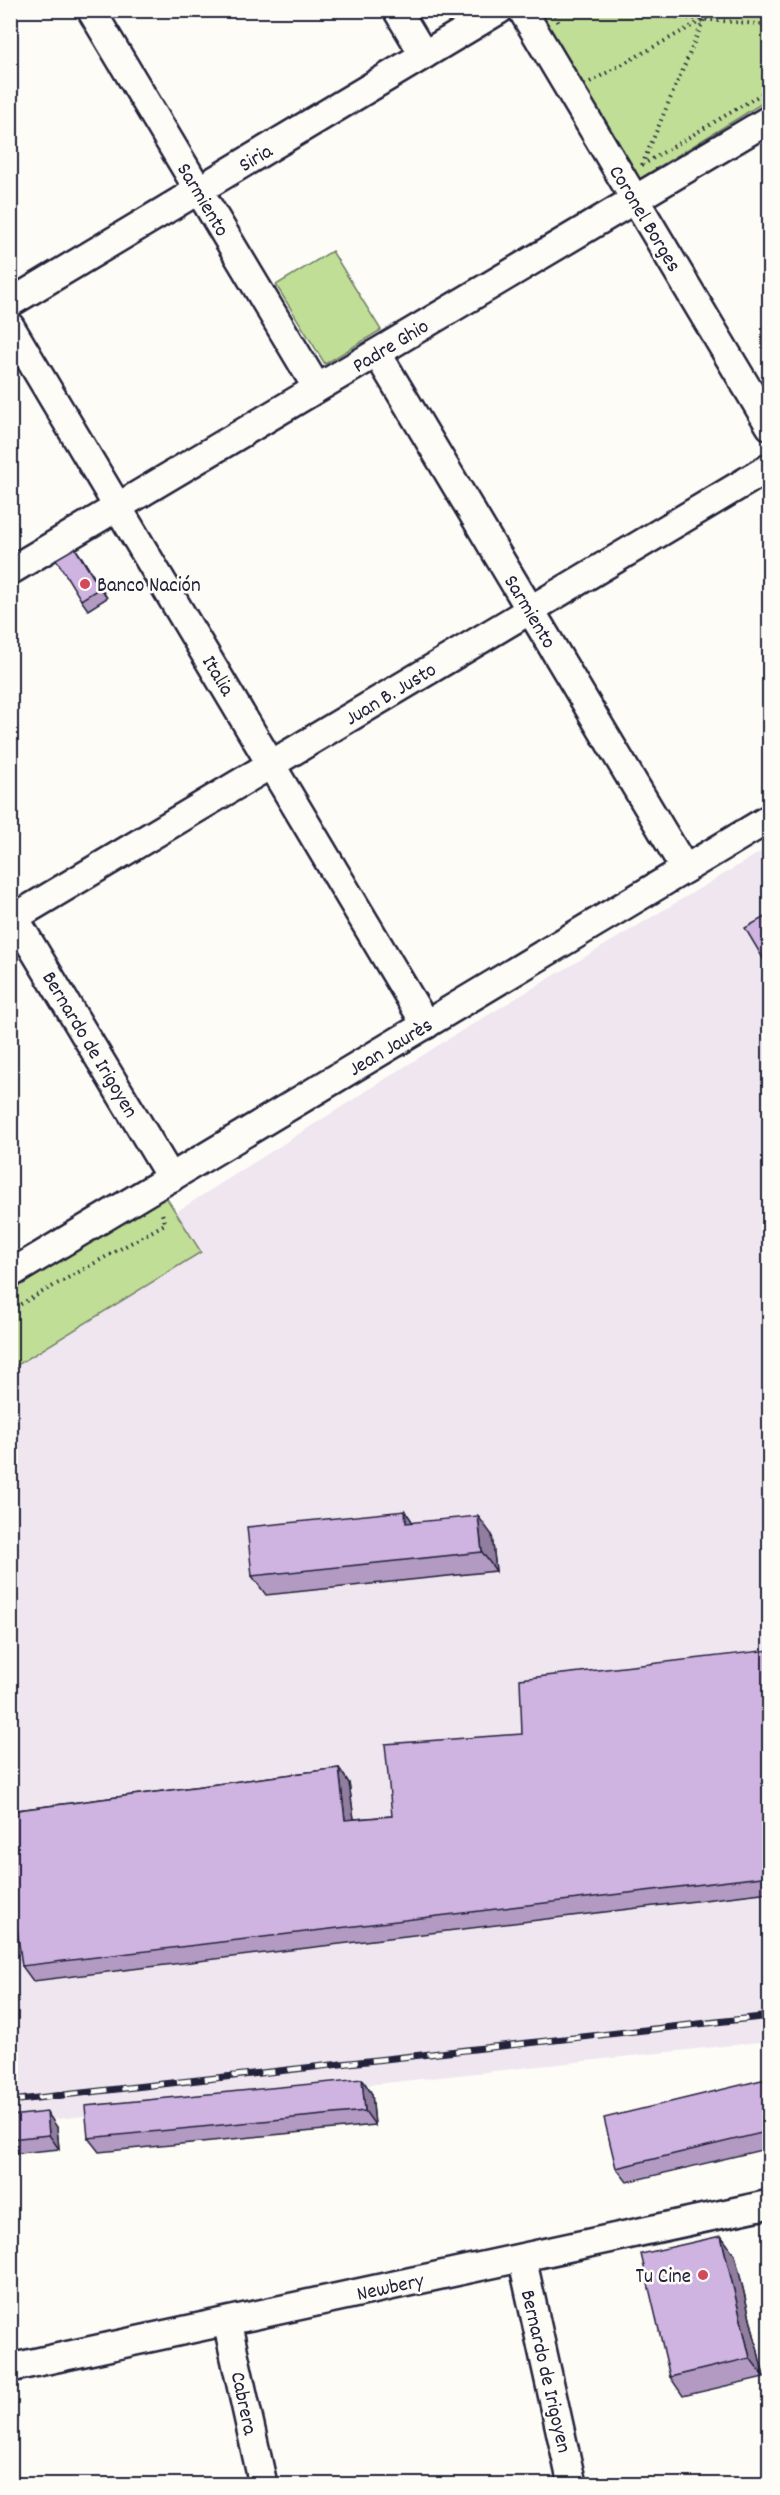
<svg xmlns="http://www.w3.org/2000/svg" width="780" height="2495" font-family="Dekko,sans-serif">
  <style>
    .built { fill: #efe6f0 }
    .green { fill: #c1de96; stroke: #728068; stroke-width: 1.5 }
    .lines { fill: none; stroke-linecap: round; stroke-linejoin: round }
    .minor-casing { stroke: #22223b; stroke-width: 32 }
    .path { stroke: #22223b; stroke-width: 4; stroke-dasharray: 1.5 4.5; stroke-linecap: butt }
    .minor { stroke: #fdfcf7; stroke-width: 27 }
    .rail-casing { stroke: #22223b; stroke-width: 7 }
    .rail { stroke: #fdfcf7; stroke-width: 4.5; stroke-dasharray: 14; stroke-linecap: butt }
    .wall { fill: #b29ac2; stroke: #22223b; stroke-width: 1.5 }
    .shaded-wall { fill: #917d9e; stroke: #22223b; stroke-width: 1.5 }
    .building { fill: #cfb3e1; stroke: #22223b; stroke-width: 1.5 }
    .poi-dot { fill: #d1495b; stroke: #fdfcf7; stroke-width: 2 }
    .labels { text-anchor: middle; stroke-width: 5; stroke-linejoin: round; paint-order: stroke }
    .street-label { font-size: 21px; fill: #22223b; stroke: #fdfcf7 }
    .poi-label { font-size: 21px; fill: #22223b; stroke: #fdfcf7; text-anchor: start }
  </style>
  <rect width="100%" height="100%" fill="#fdfcf7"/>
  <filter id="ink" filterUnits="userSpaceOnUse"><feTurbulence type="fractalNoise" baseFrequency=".0167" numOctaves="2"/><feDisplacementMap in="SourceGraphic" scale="12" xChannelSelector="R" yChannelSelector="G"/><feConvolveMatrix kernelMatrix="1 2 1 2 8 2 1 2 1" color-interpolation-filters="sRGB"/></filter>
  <g filter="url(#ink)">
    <path class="built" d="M769 847V2041L11 2124V1369L201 1252 176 1212 453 1036Z"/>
    <g class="green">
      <path d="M536 11H769V99L638 180Z"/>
      <path d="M332 251 381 330 325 364 276 285Z"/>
      <path d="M166 1197 201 1252 11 1369V1290Z"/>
    </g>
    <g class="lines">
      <g class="minor-casing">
        <g id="minor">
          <path d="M91 10 317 388"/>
          <path d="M397 10 424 55"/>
          <path d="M522 10 770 426"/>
          <path d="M10 303 499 10"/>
          <path d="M10 326 426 1025"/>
          <path d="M377 353 685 869"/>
          <path d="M10 571 770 119"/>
          <path d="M10 910 171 1178"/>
          <path d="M10 920 770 467"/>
          <path d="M10 1274 770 818"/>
          <path d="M522 2258 572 2484"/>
          <path d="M227 2322 263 2484"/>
          <path d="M10 2368 770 2204"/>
        </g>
      </g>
      <g class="path">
        <path d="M552 10 560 25"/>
        <path d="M592 10 770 25"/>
        <path d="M698 10 704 19"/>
        <path d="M590 82 721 10"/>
        <path d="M642 165 708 10"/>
        <path d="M642 165 770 89"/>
        <path d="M10 1310 165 1224 161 1210"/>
      </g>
      <use href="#minor" class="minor"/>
      <g class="rail-casing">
        <path id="rail" d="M10 2101 770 2016"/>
      </g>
      <use href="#rail" class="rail"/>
    </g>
    <g class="wall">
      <path d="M82 558 107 598 88 610 81 600Z"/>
      <path d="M405 1511 413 1523 492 1535 496 1571 266 1595 252 1576Z"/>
      <path d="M770 1650V1892L33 1981 22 1966 16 1921 10 1922V1811L339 1768 349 1783 354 1819 392 1816 522 1734Z"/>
      <path d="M10 1664 16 1723H10Z"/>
      <path d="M770 2078V2148L627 2182 616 2168Z"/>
      <path d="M362 2079 372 2094 375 2125 99 2152 88 2138Z"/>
      <path d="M10 2116 57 2127 59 2149 10 2154Z"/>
      <path d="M721 2236 735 2255 764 2377 683 2396 670 2377Z"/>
    </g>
    <g class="shaded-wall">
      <path d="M75 548 82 558 107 598 100 588Z"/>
      <path d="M405 1511 418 1530 406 1523Z"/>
      <path d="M478 1516 492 1535 496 1571 482 1552Z"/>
      <path d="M10 1664 16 1723 10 1715Z"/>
      <path d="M339 1768 349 1783 356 1834 345 1820Z"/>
      <path d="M362 2079 372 2094 375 2125 365 2111Z"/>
      <path d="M47 2112 57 2127 59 2149 49 2135Z"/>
      <path d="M721 2236 735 2255 764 2377 750 2358Z"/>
    </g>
    <g class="building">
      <path d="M75 548 100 588 81 600 56 559Z"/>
      <path d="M770 914V970L745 928Z"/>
      <path d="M405 1511 406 1523 478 1516 482 1552 252 1576 247 1527Z"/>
      <path d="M770 1650V1876L22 1966 14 1905 10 1906V1811L339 1768 345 1820 392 1816 385 1744 522 1734 520 1679Z"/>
      <path d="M770 2078V2131L616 2168 604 2118Z"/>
      <path d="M362 2079 365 2111 88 2138 85 2106Z"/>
      <path d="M47 2112 49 2135 10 2139V2116Z"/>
      <path d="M721 2236 750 2358 670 2377 641 2254Z"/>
    </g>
  </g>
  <g class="poi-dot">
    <circle cx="85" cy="584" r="6"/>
    <circle cx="703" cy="2275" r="6"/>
  </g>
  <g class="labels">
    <g class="street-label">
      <text transform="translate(255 157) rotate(-31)" y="7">Siria</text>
      <text transform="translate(204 199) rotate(59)" y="7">Sarmiento</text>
      <text transform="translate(646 218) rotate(59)" y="7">Coronel Borges</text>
      <text transform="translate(390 345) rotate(-31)" y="7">Padre Ghio</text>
      <text transform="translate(531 611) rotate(59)" y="7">Sarmiento</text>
      <text transform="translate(219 675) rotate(59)" y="7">Italia</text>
      <text transform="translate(390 693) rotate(-31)" y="7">Juan B. Justo</text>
      <text transform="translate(91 1044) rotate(59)" y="7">Bernardo de Irigoyen</text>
      <text transform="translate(390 1046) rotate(-31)" y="7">Jean Jaurès</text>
      <text transform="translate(390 2286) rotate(-12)" y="7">Newbery</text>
      <text transform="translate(547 2371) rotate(77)" y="7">Bernardo de Irigoyen</text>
      <text transform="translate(245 2403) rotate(78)" y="7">Cabrera</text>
    </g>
    <g class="poi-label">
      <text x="97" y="591">Banco Nación</text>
      <text x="691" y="2282" text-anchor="end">Tu Cine</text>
    </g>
  </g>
  <rect width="780" height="2495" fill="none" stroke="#fdfcf7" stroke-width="36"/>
  <rect x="18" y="18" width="744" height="2459" fill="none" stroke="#22223b" stroke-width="2" filter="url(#ink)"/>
</svg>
